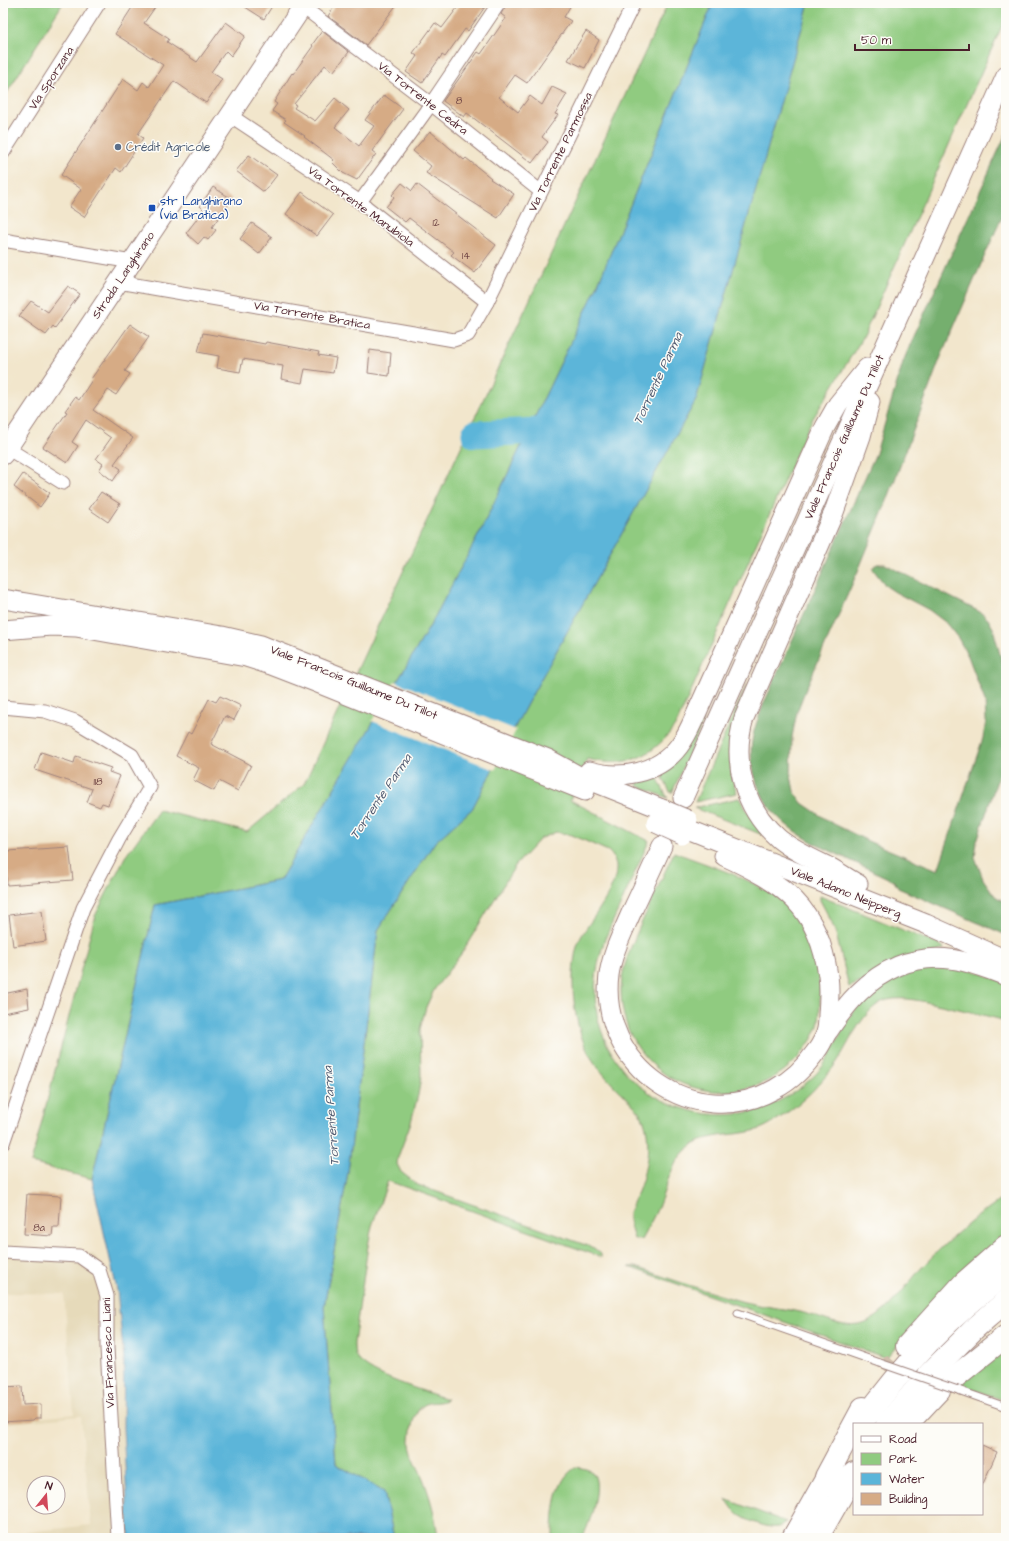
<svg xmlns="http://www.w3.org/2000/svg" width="1009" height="1541" font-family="'Architects Daughter',sans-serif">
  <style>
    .built { fill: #e6daba }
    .green { fill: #90cb80; stroke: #6d7556 }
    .forest { fill: #74af6e; stroke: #5f674c }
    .water { fill: #5bb5d9; stroke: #526a82 }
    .pier { fill: #f2e6cc }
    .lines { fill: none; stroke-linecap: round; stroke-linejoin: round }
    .river { stroke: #5bb5d9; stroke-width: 27 }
    .building { fill: #d6ab85 }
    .highway-tunnel { stroke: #d0beac; stroke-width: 22; stroke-dasharray: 22 11; stroke-linecap: butt }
    .lane-casing { stroke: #9e827c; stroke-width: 9 }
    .street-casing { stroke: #9e827c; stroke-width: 15 }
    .secondary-casing { stroke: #9e827c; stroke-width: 21 }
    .highway-casing { stroke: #9e827c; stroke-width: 24 }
    .lane { stroke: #fff; stroke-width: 7 }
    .street { stroke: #fff; stroke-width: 13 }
    .secondary { stroke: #fff; stroke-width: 19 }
    .highway { stroke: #fff; stroke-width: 22 }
    .lane-bridge-casing { stroke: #9e827c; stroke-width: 9; stroke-linecap: butt }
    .secondary-bridge-casing { stroke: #9e827c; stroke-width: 21; stroke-linecap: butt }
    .lane-bridge { stroke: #fff; stroke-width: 7 }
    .secondary-bridge { stroke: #fff; stroke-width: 19 }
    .service-dot { fill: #5c6f8a; stroke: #fdfcf7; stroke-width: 1.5 }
    .transit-dot { fill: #1a4fb4; stroke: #fdfcf7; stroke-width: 1.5 }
    .labels { text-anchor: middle; stroke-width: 3; stroke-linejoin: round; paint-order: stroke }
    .number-label { font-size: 10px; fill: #6d4242 }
    .street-label { font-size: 12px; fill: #4a1f2b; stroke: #fdfcf7 }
    .service-label { font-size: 12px; fill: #4e5e75; stroke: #fdfcf7; text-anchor: start }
    .transit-label { font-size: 12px; fill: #164399; stroke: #fdfcf7; text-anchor: start }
    .water-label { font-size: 13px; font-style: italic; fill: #515b71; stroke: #fdfcf7 }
  </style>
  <rect width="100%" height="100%" fill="#fdfcf7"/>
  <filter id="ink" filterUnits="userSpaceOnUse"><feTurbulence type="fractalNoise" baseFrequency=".025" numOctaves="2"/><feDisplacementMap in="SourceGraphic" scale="8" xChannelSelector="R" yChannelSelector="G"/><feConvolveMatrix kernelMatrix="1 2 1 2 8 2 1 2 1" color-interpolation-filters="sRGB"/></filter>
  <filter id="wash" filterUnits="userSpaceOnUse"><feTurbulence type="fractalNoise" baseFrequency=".012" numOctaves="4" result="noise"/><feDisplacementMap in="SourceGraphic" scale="16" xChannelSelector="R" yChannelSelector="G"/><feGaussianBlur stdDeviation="0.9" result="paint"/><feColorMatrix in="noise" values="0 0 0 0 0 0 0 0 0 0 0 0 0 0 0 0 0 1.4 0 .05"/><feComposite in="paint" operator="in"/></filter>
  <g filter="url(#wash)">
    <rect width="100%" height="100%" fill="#f2e6cc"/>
    <path class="built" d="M3 1252 93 1254 117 1290 124 1359 123 1428 129 1538H10L9 1534 91 1525 81 1416 3 1424V1412L28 1419 74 1414 64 1294 4 1293 5 1329H3Z"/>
    <g class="green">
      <path d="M3 3H63L3 99Z"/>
      <path d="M668 3H713L596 289 481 530 430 626 280 880 155 905 92 1179 31 1163 95 916 125 857 159 810 247 832 304 784Z"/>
      <path d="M809 3H1006V17L863 337 812 420 805 434 677 723C654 757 627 769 587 759L570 800 649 841 605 939C589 985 591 1029 622 1068 637 1087 657 1099 679 1107 730 1125 779 1111 817 1073 832 1057 838 1037 849 1018 859 1002 873 987 889 978 896 973 910 969 918 968 927 966 955 966 963 968 978 971 992 978 1006 983V1021C984 1015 963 1010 941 1005 924 1002 905 996 887 1000 864 1006 849 1044 837 1062 831 1071 824 1078 817 1086 805 1100 774 1125 757 1130 732 1137 705 1132 685 1151 671 1164 666 1188 659 1205 654 1217 647 1229 641 1240L634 1239C632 1232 628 1222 629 1215 630 1208 635 1199 638 1192 646 1171 652 1144 644 1121 639 1107 623 1096 613 1085 605 1076 596 1066 590 1056 577 1033 572 1001 573 974 574 962 575 949 580 939 590 918 634 873 608 851L572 835 556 832 540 839 515 866 461 954 434 990 426 1007 420 1029 421 1077 418 1095 411 1122 398 1157 397 1164 401 1172 418 1185 594 1248 601 1254V1257L388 1181 372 1226 368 1246 354 1343C354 1348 354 1354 357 1358 370 1376 425 1391 447 1399 437 1405 432 1400 424 1405 413 1411 410 1432 410 1444 411 1456 420 1470 424 1481 431 1499 436 1519 438 1538H394L384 1492 336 1464 324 1307 348 1172 378 930 435 842 472 809 527 704 696 400Z"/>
      <path d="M747 684C733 721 723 755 737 793L695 802Z"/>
      <path d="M704 719 672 793 670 792 660 772Z"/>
      <path d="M656 775 667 797 668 798 638 786 637 783Z"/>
      <path d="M739 798 763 835 694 808Z"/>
      <path d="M674 852C707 865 758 880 784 903 794 913 802 926 808 939L812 938C815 948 819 959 821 970 822 977 820 984 820 991 820 1001 820 1012 819 1021 817 1034 806 1048 798 1058 734 1126 620 1084 621 989 622 966 631 947 640 926 651 901 663 877 674 852Z"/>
      <path d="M820 896 942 946 944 949 849 987 836 934 831 921 820 900Z"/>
      <path d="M1006 1196V1236L908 1332 886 1358 629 1267H635C671 1279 707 1292 744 1302 764 1307 784 1308 804 1313 823 1318 849 1332 868 1322 892 1309 907 1283 925 1264 950 1238 976 1216 1006 1196Z"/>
      <path d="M1006 1347V1401L960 1385Z"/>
      <path d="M577 1467C582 1468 588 1469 592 1472 604 1484 589 1526 582 1538H553C553 1516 554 1478 577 1467Z"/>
      <path d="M725 1499 786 1522C784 1524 782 1526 778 1527 769 1529 744 1520 737 1513 732 1509 730 1503 725 1499Z"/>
    </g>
    <path class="forest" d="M1006 134V208L985 255 940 359 887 501 858 571 805 691 797 712 792 737 791 776 794 791 802 803 830 822 870 842 938 870 983 738 986 721 985 701 968 656 958 638 945 622 929 610 895 592 886 586 872 568 877 564H885L980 612 988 619 993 628 1006 677V753L977 841 975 857 983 879 995 896 1006 903V935L898 888 894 881C876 872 857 864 839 855 802 838 767 820 755 777 752 765 750 753 752 741 754 728 759 716 764 703L876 453 903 362 910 345Z"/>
    <path class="water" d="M713 3H809L696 400 527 704 472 809 435 842 378 930 348 1172 324 1307 336 1464 384 1492 394 1538H129L123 1428 124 1359 117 1290 92 1179 155 905 280 880 430 626 481 530 596 289Z"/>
    <path class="pier" d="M395 681 516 730 495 770 372 721Z"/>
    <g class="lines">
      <path class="river" d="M475 434 539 431 565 427"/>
    </g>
    <g id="blocks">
      <g class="building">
        <path d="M135 3H158L144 23 169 39 167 42 197 62 226 22 245 36 231 56 226 51 211 72 222 79 206 103 174 81 138 134 143 138 121 172 116 168 84 217 69 207 81 189 61 175 123 79 138 90 143 82 149 87 163 65 115 34Z"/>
        <path d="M239 3H274L264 19Z"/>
        <path d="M337 3H398L366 45 328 16Z"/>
        <path d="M461 3H489L487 4 468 31 465 29 445 57 442 55 422 83 406 72 417 56 413 53 435 23 442 28Z"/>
        <path d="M507 3H572L564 17 571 21 527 83 515 75 499 97 518 112 530 96 542 105 552 87 567 94 555 114 558 115 542 137 548 142 532 163 467 113 464 117 443 101 478 52 481 54 506 18 501 14Z"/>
        <path d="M322 31 349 52 333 72 325 65 294 104 296 105 294 108 315 121 335 98 349 110 335 127 359 146 374 126 365 120 384 95 403 109 372 151 376 154 357 180 343 173 332 162 334 160 304 137 305 136 284 122 286 120 272 111 277 104 274 102 292 73 293 74 313 46 312 45Z"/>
        <path d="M586 31 599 40 585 68 568 60Z"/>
        <path d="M430 131 464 160 466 158 491 178 490 179 514 194 498 218 426 173 431 166 413 151Z"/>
        <path d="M249 155 277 175 264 192 236 171Z"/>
        <path d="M402 183 412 191 417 184 496 245 475 273 451 255 454 252 409 218 405 222 386 207 394 197 392 195Z"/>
        <path d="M213 187 232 199 212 227 216 230 208 240 204 237 198 244 186 233 204 210 200 206Z"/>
        <path d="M302 192 333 215 317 236 286 214Z"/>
        <path d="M252 223 272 237 259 254 240 239Z"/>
        <path d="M68 286 80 294 55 328 53 326 46 335 19 316 31 301 48 312Z"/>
        <path d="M130 324 149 337 125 371 130 374 116 395 108 390 93 410 133 438 114 464 121 469 113 481 99 470 103 464 96 459 111 438 86 420 72 442 78 446 67 463 43 447 67 412 65 411 75 397 79 400 92 380 91 379Z"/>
        <path d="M203 333 265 344 266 342 319 352 318 355 336 358 333 373 305 369 302 383 281 379 283 366 243 359 240 372 217 368 219 356 198 352Z"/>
        <path d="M370 350 391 353 389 376 368 373Z"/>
        <path d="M23 474 50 493 40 507 14 487Z"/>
        <path d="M101 492 120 504 108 522 89 509Z"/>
        <path d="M220 696 241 706 234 720 225 716 211 744 251 765 238 791 219 781 214 791 193 780 199 768 176 756 188 732 191 734 209 699 216 702Z"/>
        <path d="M41 752 74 763 76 756 111 768 109 772 120 776 108 805 102 803 100 807 87 802 92 789 35 770Z"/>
        <path d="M69 847 73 880 7 885 4 858 7 851Z"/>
        <path d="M42 911 46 941 13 946 9 915Z"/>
        <path d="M27 989 29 1008 3 1013V994Z"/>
        <path d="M27 1194 61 1196 59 1227H53L52 1236 24 1234Z"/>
        <path d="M22 1386 23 1405 41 1404V1418H35L33 1420 3 1422V1387Z"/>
        <path d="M982 1445 997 1452 982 1486Z"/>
      </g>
    </g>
  </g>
  <g filter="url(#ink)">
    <use href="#blocks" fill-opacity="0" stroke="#9e827c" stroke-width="1"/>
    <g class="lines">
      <path class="highway-tunnel" d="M887 1372 895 1362"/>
      <g class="lane-casing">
        <g id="lane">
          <path d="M738 1313 880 1363"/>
          <path d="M958 1390 1006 1407"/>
        </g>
      </g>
      <g class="street-casing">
        <g id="street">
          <path d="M303 7 431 104 540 191"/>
          <path d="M231 116 360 202 487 302"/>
          <path d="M3 153 99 3"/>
          <path d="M360 202 431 104 499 3"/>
          <path d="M3 240 132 262"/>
          <path d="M118 282 454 340 468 335 487 302 634 3"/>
          <path d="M7 448 63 483"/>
          <path d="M3 707 45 711 75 721 132 755 150 787 119 839 83 908 3 1143"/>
          <path d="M3 1252 79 1256 99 1270 107 1296V1348L118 1538"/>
        </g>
      </g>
      <g class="secondary-casing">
        <g id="secondary">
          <path d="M3 455 305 3"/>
          <path d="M3 599 222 636 261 645 548 759 579 776 662 809"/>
          <path d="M3 630 51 626 76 627 246 657 271 665 315 682 585 791"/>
          <path d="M589 771C621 780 658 774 679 746 685 738 689 730 693 721L825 427 838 404 867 368"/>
          <path d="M683 798 1006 76"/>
          <path d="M685 828 926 924 1006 960"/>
          <path d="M662 846C652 868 642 890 632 911 623 932 612 953 609 975 598 1066 694 1134 775 1089 792 1080 806 1066 817 1050 822 1044 824 1036 829 1030 847 1003 867 979 898 966 937 950 969 961 1006 976"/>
          <path d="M724 856C783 883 819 907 828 976 830 989 829 1002 828 1015 828 1021 828 1027 826 1033"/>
          <path d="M858 884C848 879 839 872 829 867 812 859 794 851 779 839 744 809 731 761 744 718L834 512 861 436 870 402"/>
        </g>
      </g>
      <g class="highway-casing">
        <g id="highway">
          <path d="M907 1346 964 1283 1006 1246"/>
          <path d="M929 1374 975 1328 1006 1301"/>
          <path d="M950 1381 1006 1336"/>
          <path d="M861 1424C901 1368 950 1315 1006 1274"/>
          <path d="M887 1424 920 1384"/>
          <path d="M907 1424 939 1390"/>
          <path d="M826 1477 863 1408"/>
          <path d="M793 1538 834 1465"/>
          <path d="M817 1538 854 1473"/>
        </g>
      </g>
      <use href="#lane" class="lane"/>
      <use href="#street" class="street"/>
      <use href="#secondary" class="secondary"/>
      <use href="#highway" class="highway"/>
      <g class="lane-bridge-casing">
        <path id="lane-bridge" d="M880 1363 958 1390"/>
      </g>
      <g class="secondary-bridge-casing">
        <g id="secondary-bridge">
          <path d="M662 809 688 820"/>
          <path d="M656 823 682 835"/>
        </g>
      </g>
      <use href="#lane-bridge" class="lane-bridge"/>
      <use href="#secondary-bridge" class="secondary-bridge"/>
    </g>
  </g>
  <circle class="service-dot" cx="118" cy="147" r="4"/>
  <rect class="transit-dot" x="148" y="204" width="8" height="8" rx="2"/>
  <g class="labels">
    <g class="number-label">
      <text x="459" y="104">8</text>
      <text x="436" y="226">12</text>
      <text x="466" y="259">14</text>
      <text x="98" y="785">118</text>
      <text x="39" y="1231">8a</text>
    </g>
    <g class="street-label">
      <text transform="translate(51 78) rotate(-57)" y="4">Via Sporzana</text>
      <text transform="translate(423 98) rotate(38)" y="4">Via Torrente Cedra</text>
      <text transform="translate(560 152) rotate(-64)" y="4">Via Torrente Parmossa</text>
      <text transform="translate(361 206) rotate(36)" y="4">Via Torrente Manubiola</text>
      <text transform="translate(123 275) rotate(-56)" y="4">Strada Langhirano</text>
      <text transform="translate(312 315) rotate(10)" y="4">Via Torrente Bratica</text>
      <text transform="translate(844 437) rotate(-66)" y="4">Viale Francois Guillaume Du Tillot</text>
      <text transform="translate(354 682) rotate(22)" y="4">Viale Francois Guillaume Du Tillot</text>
      <text transform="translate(846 892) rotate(22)" y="4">Viale Adamo Neipperg</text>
      <text transform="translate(108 1353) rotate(-92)" y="4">Via Francesco Liani</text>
    </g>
    <g class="service-label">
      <text x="126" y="151">Crédit Agricole</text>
    </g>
    <g class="transit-label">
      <text x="160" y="205">str Langhirano<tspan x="160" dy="14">(via Bratica)</tspan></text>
    </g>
    <g class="water-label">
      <text transform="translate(657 378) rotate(-65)" y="5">Torrente Parma</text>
      <text transform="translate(380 796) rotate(-56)" y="5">Torrente Parma</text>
      <text transform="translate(330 1116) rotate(-94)" y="5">Torrente Parma</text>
    </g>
  </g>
  <rect width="1009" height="1541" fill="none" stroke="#fdfcf7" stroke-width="16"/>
  <rect x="853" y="1423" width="130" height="92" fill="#fdfcf7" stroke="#b5a4a5"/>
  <rect x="861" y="1436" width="20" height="6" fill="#ffffff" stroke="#b5a4a5"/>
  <text x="889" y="1443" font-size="12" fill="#4a1f2b">Road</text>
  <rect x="861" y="1453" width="20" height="12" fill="#90cb80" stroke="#b5a4a5"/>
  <text x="889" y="1463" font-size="12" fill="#4a1f2b">Park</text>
  <rect x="861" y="1473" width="20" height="12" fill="#5bb5d9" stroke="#b5a4a5"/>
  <text x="889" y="1483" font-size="12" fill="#4a1f2b">Water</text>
  <rect x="861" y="1493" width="20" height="12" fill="#d6ab85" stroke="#b5a4a5"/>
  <text x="889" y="1503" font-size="12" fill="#4a1f2b">Building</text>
  <g transform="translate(46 1495) rotate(17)"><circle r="19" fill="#fdfcf7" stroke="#b5a4a5"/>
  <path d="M0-3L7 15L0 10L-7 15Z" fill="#d1495b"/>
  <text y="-6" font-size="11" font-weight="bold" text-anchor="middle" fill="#4a1f2b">N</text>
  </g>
  <path d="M855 44v6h114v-6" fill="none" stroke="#4a1f2b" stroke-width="2"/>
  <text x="861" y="44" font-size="12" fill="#4a1f2b" stroke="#fdfcf7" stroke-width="3" paint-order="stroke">50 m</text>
</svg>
